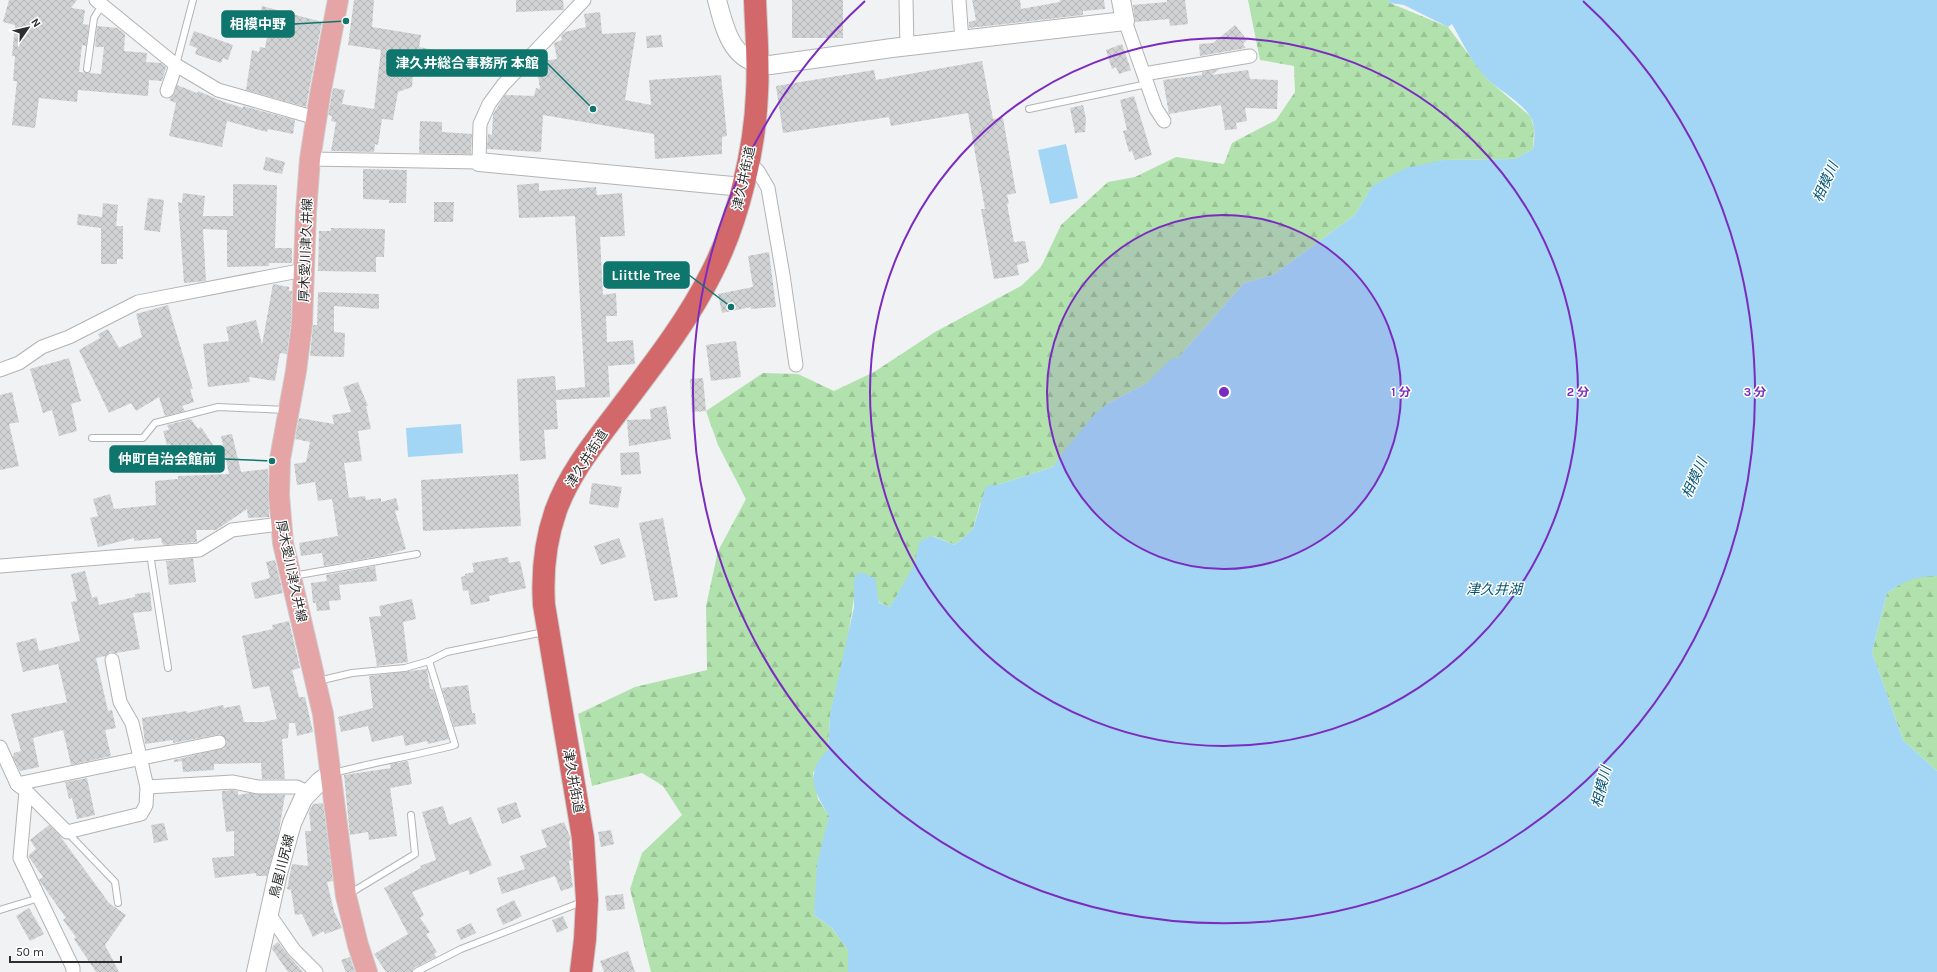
<svg xmlns="http://www.w3.org/2000/svg" width="1937" height="972" font-family="Karla,'Noto Sans JP',sans-serif">
  <style>
    .forest { fill: url(#forest-firs) }
    .water { fill: #a2d6f4 }
    .building { fill: url(#building-cross-hatch) }
    .lines { fill: none; stroke-linecap: round; stroke-linejoin: round }
    .lane-casing { stroke: #b2b3b5; stroke-width: 8 }
    .street-casing { stroke: #b2b3b5; stroke-width: 15 }
    .secondary-casing { stroke: #b2b3b5; stroke-width: 20 }
    .primary-casing { stroke: #cdcdcd; stroke-width: 22 }
    .highway-casing { stroke: #cdcdcd; stroke-width: 24 }
    .lane { stroke: #fff; stroke-width: 6 }
    .street { stroke: #fff; stroke-width: 13 }
    .secondary { stroke: #fff; stroke-width: 18 }
    .primary { stroke: #e5a4a6; stroke-width: 20 }
    .highway { stroke: #d3686b; stroke-width: 22 }
    .ring { fill: none; stroke: #7b2cbf; stroke-width: 2 }
    .labels { text-anchor: middle; stroke-width: 3; stroke-linejoin: round; paint-order: stroke }
    .street-label { font-size: 13px; fill: #2d2e2e; stroke: #fff }
    .water-label { font-size: 14px; font-style: italic; fill: #015474; stroke: #fff }
    .centre { fill: #7b2cbf; stroke: #fff; stroke-width: 2 }
    .ring-label { font-size: 12px; text-anchor: middle; font-weight: bold; fill: #7b2cbf; stroke: #fff; stroke-width: 3; stroke-linejoin: round; paint-order: stroke }
    .leader { fill: none; stroke: #0f766e; stroke-width: 1.5 }
    .callout-dot { fill: #0f766e; stroke: #fff; stroke-width: 1.5 }
    .callout { fill: #0f766e; stroke: #0f766e; stroke-width: 1.5 }
    .callout-label { font-size: 14px; text-anchor: middle; font-weight: bold; fill: #fff }
  </style>
  <defs>
    <pattern id="forest-firs" width="22" height="20" patternUnits="userSpaceOnUse"><rect width="22" height="20" fill="#b1e2ad"/><path d="M5 1l3.5 6h-7zM16 11l3.5 6h-7z" fill="#99c295"/></pattern>
    <pattern id="building-cross-hatch" width="8" height="8" patternUnits="userSpaceOnUse"><rect width="8" height="8" fill="#d1d2d4"/><path d="M0 0l8 8M0 8l8-8" fill="none" stroke="#b4b5b6"/></pattern>
  </defs>
  <rect width="100%" height="100%" fill="#f1f2f4"/>
  <g class="forest">
    <path d="M1248 0H1388L1390 3 1448 27 1487 79 1530 116 1534 127 1533 149 1515 159 1444 160 1372 186 1355 215 1273 275 1244 283 1177 359 1147 383 1107 404 1053 467 997 485 980 504 973 529 955 545 933 536 890 607 880 603 857 579 842 674 830 715 828 750 813 773 818 799 829 816 814 915 832 928 848 950V972H651L630 889 642 853 682 815 663 786 642 773 592 786 578 714 635 687 707 670 706 606 718 551 746 499 718 445 706 411 763 373 798 374 834 391 874 372 935 332 1021 286 1041 267 1061 225 1108 182 1135 177 1176 157 1224 164 1232 143 1276 120 1295 92 1294 66 1260 60Z"/>
    <path d="M1923 576H1937V771L1903 740 1872 652 1887 593 1906 580Z"/>
  </g>
  <g class="water">
    <path d="M1388 0H1937V576C1913 577 1906 580 1887 593L1872 652 1903 740 1937 771V972H848V950L832 928 814 915 817 864 829 816C814 792 804 772 828 750L830 715 854 607V580L857 573H864L873 578 875 577 879 603 890 607 913 567 920 541 932 536 955 545 973 529 986 486 997 485 1053 467 1064 451 1094 415 1107 404 1147 383 1172 358 1177 359 1244 283 1273 275 1355 215 1372 186 1406 168 1444 160 1515 159 1533 149C1534 142 1535 135 1534 128 1532 106 1500 92 1486 78 1472 62 1462 42 1452 24L1448 27 1404 5 1390 3Z"/>
    <path d="M1066 144 1078 198 1050 204 1038 150Z"/>
    <path d="M461 424 463 453 408 457 406 428Z"/>
  </g>
  <g class="building">
    <path d="M9 0H77L71 8 85 10 83 24 89 25 86 46 82 45 79 72 101 74 104 47H95L97 26 117 28 125 34 124 51 147 53 146 62 161 63 166 67 162 81 149 80 148 96 78 90 77 102 39 98 35 128 12 125 17 81H13L15 56H12L15 25 3 22Z"/>
    <path d="M354 0H374L372 27 421 35 419 47 446 52 444 66 414 62 412 87 398 92 393 120 382 119 378 145 375 144 374 152 331 151 336 122 331 121 332 116 328 115 333 88 345 90 342 104 374 109 381 50 348 45Z"/>
    <path d="M516 0H563L564 10 516 12Z"/>
    <rect x="792" y="0" width="51" height="38"/>
    <path d="M972 0H1020L1021 9 1060 2V0H1104L1105 9 1083 11V15L969 28V22L976 20Z"/>
    <path d="M1167 0H1185L1188 24 1170 26 1169 19 1135 22 1133 5 1167 2Z"/>
    <path d="M262 6 322 22 306 107 246 90 252 50 259 52 260 47 265 48 270 20 260 17Z"/>
    <path d="M600 12 602 34 636 32 625 100 651 105 649 80 721 75 727 136 722 137V154L655 159 654 134 543 115 541 152 487 149 488 134 492 135 493 114 505 95 534 96 536 88 540 89 536 62 557 59 554 43 562 40 561 36 565 32 586 27 584 14Z"/>
    <path d="M1235 25 1247 40 1243 44 1246 48 1200 56 1199 44 1213 43Z"/>
    <path d="M194 31 233 45 228 60 223 58 221 63 195 54 197 48 189 45Z"/>
    <path d="M661 35 663 47 647 48 646 36Z"/>
    <path d="M1122 44 1131 70 1119 74 1116 67 1112 69 1106 50Z"/>
    <path d="M982 61 993 119 1003 118 1016 193 1007 195 1009 203 1007 204 1014 242 1025 241 1029 262 1017 265 1019 275 994 279 981 209H985L968 113 891 126 889 117 783 133 776 86 874 70 876 80Z"/>
    <path d="M1219 69 1212 75 1248 70 1250 79 1278 80 1277 109 1245 108 1247 121 1236 123 1237 129 1225 130 1221 105 1169 114 1163 80 1202 75V72Z"/>
    <path d="M177 85 197 93 198 91 224 102 243 108V106L295 120 293 134 268 129 267 132 227 121 222 147 169 136 176 103 169 100 174 94Z"/>
    <path d="M1134 96 1152 155 1135 160 1132 151 1129 152 1123 131 1127 130 1120 100Z"/>
    <path d="M1083 105 1086 119 1085 132 1075 133 1070 108Z"/>
    <path d="M420 121 442 122V132L472 134 471 154 419 153Z"/>
    <path d="M266 157 285 162 282 174 263 170Z"/>
    <path d="M363 169 407 170 406 203H389V200L363 199Z"/>
    <path d="M539 183V191L596 187 597 195 622 193 625 236 600 237 603 295 616 293 617 316H606L607 342 633 340 635 364 608 366 610 397 556 400 558 429 544 430 546 459 520 461 517 379 555 376 556 390 585 387 575 216 519 218 517 185Z"/>
    <path d="M233 184 277 185 275 248H292V263H269V266L227 267V230L203 229 206 281 184 283 178 202 182 203 183 193 205 196 203 216H233Z"/>
    <path d="M148 198 164 200 160 232 144 230Z"/>
    <path d="M434 202H454L453 222H434Z"/>
    <path d="M103 203 118 205 116 226H123V259H117V264H101V228L77 225 78 214 102 217Z"/>
    <path d="M331 228 385 229 384 257H376V272L318 271 319 231H331Z"/>
    <path d="M769 252 776 307 751 309V307L722 313 718 294 753 287 748 256Z"/>
    <path d="M273 284 289 287V291H292L291 323 287 354 280 353 275 381 249 377 250 382 208 387 203 344 229 341 226 327 256 320 262 345Z"/>
    <path d="M318 292 379 294V309L334 306V332L345 333 344 357 310 356 313 325H317Z"/>
    <path d="M168 305 193 389H190L194 402 182 406 185 411 165 416 159 397 136 411 131 403 109 413 79 350 100 338 98 334 108 329 119 348 142 337 136 314Z"/>
    <path d="M736 341 741 377 711 381 706 345Z"/>
    <path d="M69 358 81 401 71 404 77 431 59 436 52 410 43 413 30 369Z"/>
    <path d="M703 378 706 411 692 412 690 379Z"/>
    <path d="M358 382 368 406H366L371 429 358 431 362 461 344 463 349 498 365 496 366 500 381 498V502L396 498 399 510 395 511 406 549 386 555 324 566 322 553 301 556 299 543 338 536 332 499 318 501 315 482 297 485 294 464 306 462 310 442 295 439 299 418 334 424 332 415 351 412 343 387Z"/>
    <path d="M12 392 19 422 9 424 19 466 0 470V395Z"/>
    <path d="M666 406 671 439 629 446 627 420 651 419 650 409Z"/>
    <path d="M191 419 198 429 201 427 213 445 176 469 170 444 167 445 163 431 169 430 167 425Z"/>
    <path d="M232 434 241 472 268 469 269 517 248 518 247 509 216 530H196L197 542 164 545 162 543 161 538 134 541V538L98 547 90 518 98 516 93 499 110 494 114 509 156 505 155 481 178 479V476L229 474 221 436Z"/>
    <path d="M639 452 641 474 621 475 620 453Z"/>
    <path d="M518 474 521 526 423 531 421 480Z"/>
    <path d="M592 483 622 487 618 508 589 504Z"/>
    <path d="M663 518 678 597 654 601 639 523Z"/>
    <path d="M619 538 626 557 601 565 594 546Z"/>
    <path d="M508 557 509 563 520 561 526 588 489 596 490 601 471 605 468 590 463 591 461 577 465 576V574L474 572 472 563Z"/>
    <path d="M193 558 196 582 169 585 166 561Z"/>
    <path d="M275 560 283 593 255 599 251 583 270 578 266 562Z"/>
    <path d="M375 566 377 581 339 585 341 600 329 601 330 610 317 611 316 603H313L311 583 327 581 326 575Z"/>
    <path d="M85 571 92 598 97 596 99 605 135 597V594L150 592 152 611 133 613 140 649 116 653 110 652 105 656 96 658 108 711 112 710 116 728 105 730 111 756 71 765 63 730 33 738 39 767 20 771 13 757 14 753 21 751 11 714 67 702 58 664 23 672 16 643 36 638 39 651 80 641 71 602 77 601 71 574Z"/>
    <path d="M412 599 416 619 403 622 408 662 377 666 369 617 381 616 379 606Z"/>
    <path d="M289 621 300 668 292 670 299 697H305L313 732 297 736 295 723H289L288 738 282 739 285 779H262L261 763 214 764V770L183 772 182 761 174 762V760L224 748 227 741 221 734 173 743V740L145 744 142 718 187 711V713L223 705 224 708 240 705 244 722H263L277 719 269 686 253 689 242 636 273 629 272 625Z"/>
    <path d="M427 669 430 689H433L449 739 428 744 427 741 405 746 403 735 372 742 368 726 341 732 338 717 373 708 369 676Z"/>
    <path d="M468 685 472 713H475L476 724 454 727 442 688Z"/>
    <path d="M408 761 412 784 390 788 397 836 369 840 368 832 350 835 344 775 391 768 390 764Z"/>
    <path d="M87 778 95 815 77 819 72 798 69 799 65 782Z"/>
    <path d="M232 790 238 791V795L250 793 285 795 278 836 267 876H256V873L215 878 212 858 234 856V831L226 832 222 797V791Z"/>
    <path d="M516 802 521 817 502 824 497 808Z"/>
    <path d="M323 803 333 881 327 882 334 911 342 928 325 934 324 931 313 937 302 914 295 915 291 890 287 889 292 864 308 866 305 831H311L309 812 313 804Z"/>
    <path d="M443 806 449 825 471 817 492 865 470 875 468 870 412 892 424 915 420 918 430 932 426 934 437 952 434 954 436 957 414 968 412 972H386L374 954 408 934 384 888 421 868 420 866 436 860 422 812Z"/>
    <path d="M564 822 571 839 569 842 572 860 569 861 573 887 561 891 555 876 502 894 497 878 525 869 520 856 547 847 541 830Z"/>
    <path d="M164 823 168 840 154 843 151 825Z"/>
    <path d="M49 825 60 836 109 903 126 915 105 945 119 972H96L74 939 76 937 63 920 66 918 39 880 43 877 28 856 36 849 30 840Z"/>
    <path d="M611 830 614 844 601 847 598 832Z"/>
    <path d="M623 894 625 909 607 911 605 896Z"/>
    <path d="M514 900 522 916 503 925 496 909Z"/>
    <path d="M29 908 44 934 30 941 16 916Z"/>
    <path d="M563 916 568 928 557 933 552 920Z"/>
    <path d="M471 923 476 933 461 940 456 930Z"/>
    <path d="M278 942 288 955 303 972H288L272 949 273 946Z"/>
    <path d="M628 951 635 972H604L600 961Z"/>
    <path d="M350 957 355 972H346L341 960Z"/>
  </g>
  <g class="lines">
    <g class="lane-casing">
      <g id="lane">
        <path d="M176 65 193 0"/>
        <path d="M87 69 94 18 102 5"/>
        <path d="M1029 109 1147 84"/>
        <path d="M92 438H143L155 423 218 407 286 410"/>
        <path d="M150 554 168 668"/>
        <path d="M293 576 417 554"/>
        <path d="M318 681 352 673 405 668 429 661 447 652 544 632"/>
        <path d="M334 773C374 762 415 756 455 745L429 661"/>
        <path d="M67 832 115 882 118 903"/>
        <path d="M349 894 415 854 411 815"/>
        <path d="M0 910 39 898"/>
        <path d="M416 972 461 949 582 902"/>
      </g>
    </g>
    <g class="street-casing">
      <g id="street">
        <path d="M96 0 176 65 218 90 316 118"/>
        <path d="M906 0 907 47"/>
        <path d="M959 0 962 41"/>
        <path d="M1125 21 1156 109 1164 121"/>
        <path d="M1144 74 1250 56"/>
        <path d="M167 91 176 65"/>
        <path d="M310 159 479 162 480 124 489 104 503 85 584 0"/>
        <path d="M748 162 758 171 768 188 783 275 796 365"/>
        <path d="M0 370 19 363 42 347 69 337 138 302 304 270"/>
        <path d="M0 566 199 550 232 530 280 524"/>
        <path d="M0 747 17 784 26 791 67 832 141 814 146 805 147 787 132 723 120 702 112 660"/>
        <path d="M17 784 219 742"/>
        <path d="M147 787 233 782 258 787H297L309 793"/>
        <path d="M26 791 20 858 73 968V972"/>
        <path d="M269 914 294 950 316 972"/>
      </g>
    </g>
    <g class="secondary-casing">
      <g id="secondary">
        <path d="M717 0C725 30 732 64 770 65L892 48 1125 21 1121 0"/>
        <path d="M479 162 743 187"/>
        <path d="M256 972 278 873 292 823 303 799 320 781 330 774"/>
      </g>
    </g>
    <g class="primary-casing">
      <path id="primary" d="M338 0 320 95 310 159 306 212 302 324 296 371 280 459 279 495 283 543 323 714 346 896 358 945 367 972"/>
    </g>
    <g class="highway-casing">
      <path id="highway" d="M581 972 585 939 587 900 583 838 544 605C542 573 545 541 556 510 570 472 595 442 619 410 653 365 687 322 712 272 738 221 755 150 757 93 759 62 756 31 755 0"/>
    </g>
    <use href="#lane" class="lane"/>
    <use href="#street" class="street"/>
    <use href="#secondary" class="secondary"/>
    <use href="#primary" class="primary"/>
    <use href="#highway" class="highway"/>
  </g>
  <circle cx="1224" cy="392" r="177" fill="#7b2cbf" fill-opacity=".12"/>
  <g class="ring">
    <circle cx="1224" cy="392" r="177"/>
    <circle cx="1224" cy="392" r="354"/>
    <path d="M1583 1A531 531 0 1 1 865 1"/>
  </g>
  <g class="labels">
    <g class="street-label">
      <text transform="translate(743 178) rotate(-78)" y="5">津久井街道</text>
      <text transform="translate(305 250) rotate(-88)" y="5">厚木愛川津久井線</text>
      <text transform="translate(586 458) rotate(-57)" y="5">津久井街道</text>
      <text transform="translate(292 571) rotate(78)" y="5">厚木愛川津久井線</text>
      <text transform="translate(574 781) rotate(80)" y="5">津久井街道</text>
      <text transform="translate(281 866) rotate(-76)" y="5">鳥屋川尻線</text>
    </g>
    <g class="water-label">
      <text transform="translate(1825 182) rotate(-66)" y="5">相模川</text>
      <text transform="translate(1694 478) rotate(-66)" y="5">相模川</text>
      <text x="1494" y="594">津久井湖</text>
      <text transform="translate(1601 787) rotate(-76)" y="5">相模川</text>
    </g>
  </g>
  <circle cx="1224" cy="392" r="6" class="centre"/>
  <g class="ring-label">
    <text x="1401" y="396">1 分</text>
    <text x="1578" y="396">2 分</text>
    <text x="1755" y="396">3 分</text>
  </g>
  <path class="leader" d="M346 21L294 24M593 109L547 63M731 307L689 275M272 461L224 459"/>
  <g class="callout-dot">
    <circle cx="346" cy="21" r="4"/>
    <circle cx="593" cy="109" r="4"/>
    <circle cx="731" cy="307" r="4"/>
    <circle cx="272" cy="461" r="4"/>
  </g>
  <g class="callout">
    <rect x="222" y="11" width="72" height="26" rx="4"/>
    <rect x="387" y="50" width="160" height="26" rx="4"/>
    <rect x="604" y="262" width="85" height="26" rx="4"/>
    <rect x="110" y="446" width="114" height="26" rx="4"/>
  </g>
  <g class="callout-label">
    <text x="258" y="29">相模中野</text>
    <text x="467" y="68">津久井総合事務所 本館</text>
    <text x="646" y="280">Liittle Tree</text>
    <text x="167" y="464">仲町自治会館前</text>
  </g>
  <g transform="translate(28 28) rotate(56)" stroke="#ffffff" stroke-width="3" paint-order="stroke">
  <path d="M0-3L7 15L0 10L-7 15Z" fill="#2d2e2e"/>
  <text y="-6" font-size="11" font-weight="bold" text-anchor="middle" fill="#2d2e2e">N</text>
  </g>
  <path d="M10 956v6h111v-6" fill="none" stroke="#2d2e2e" stroke-width="2"/>
  <text x="16" y="956" font-size="12" fill="#2d2e2e" stroke="#ffffff" stroke-width="3" paint-order="stroke">50 m</text>
</svg>
